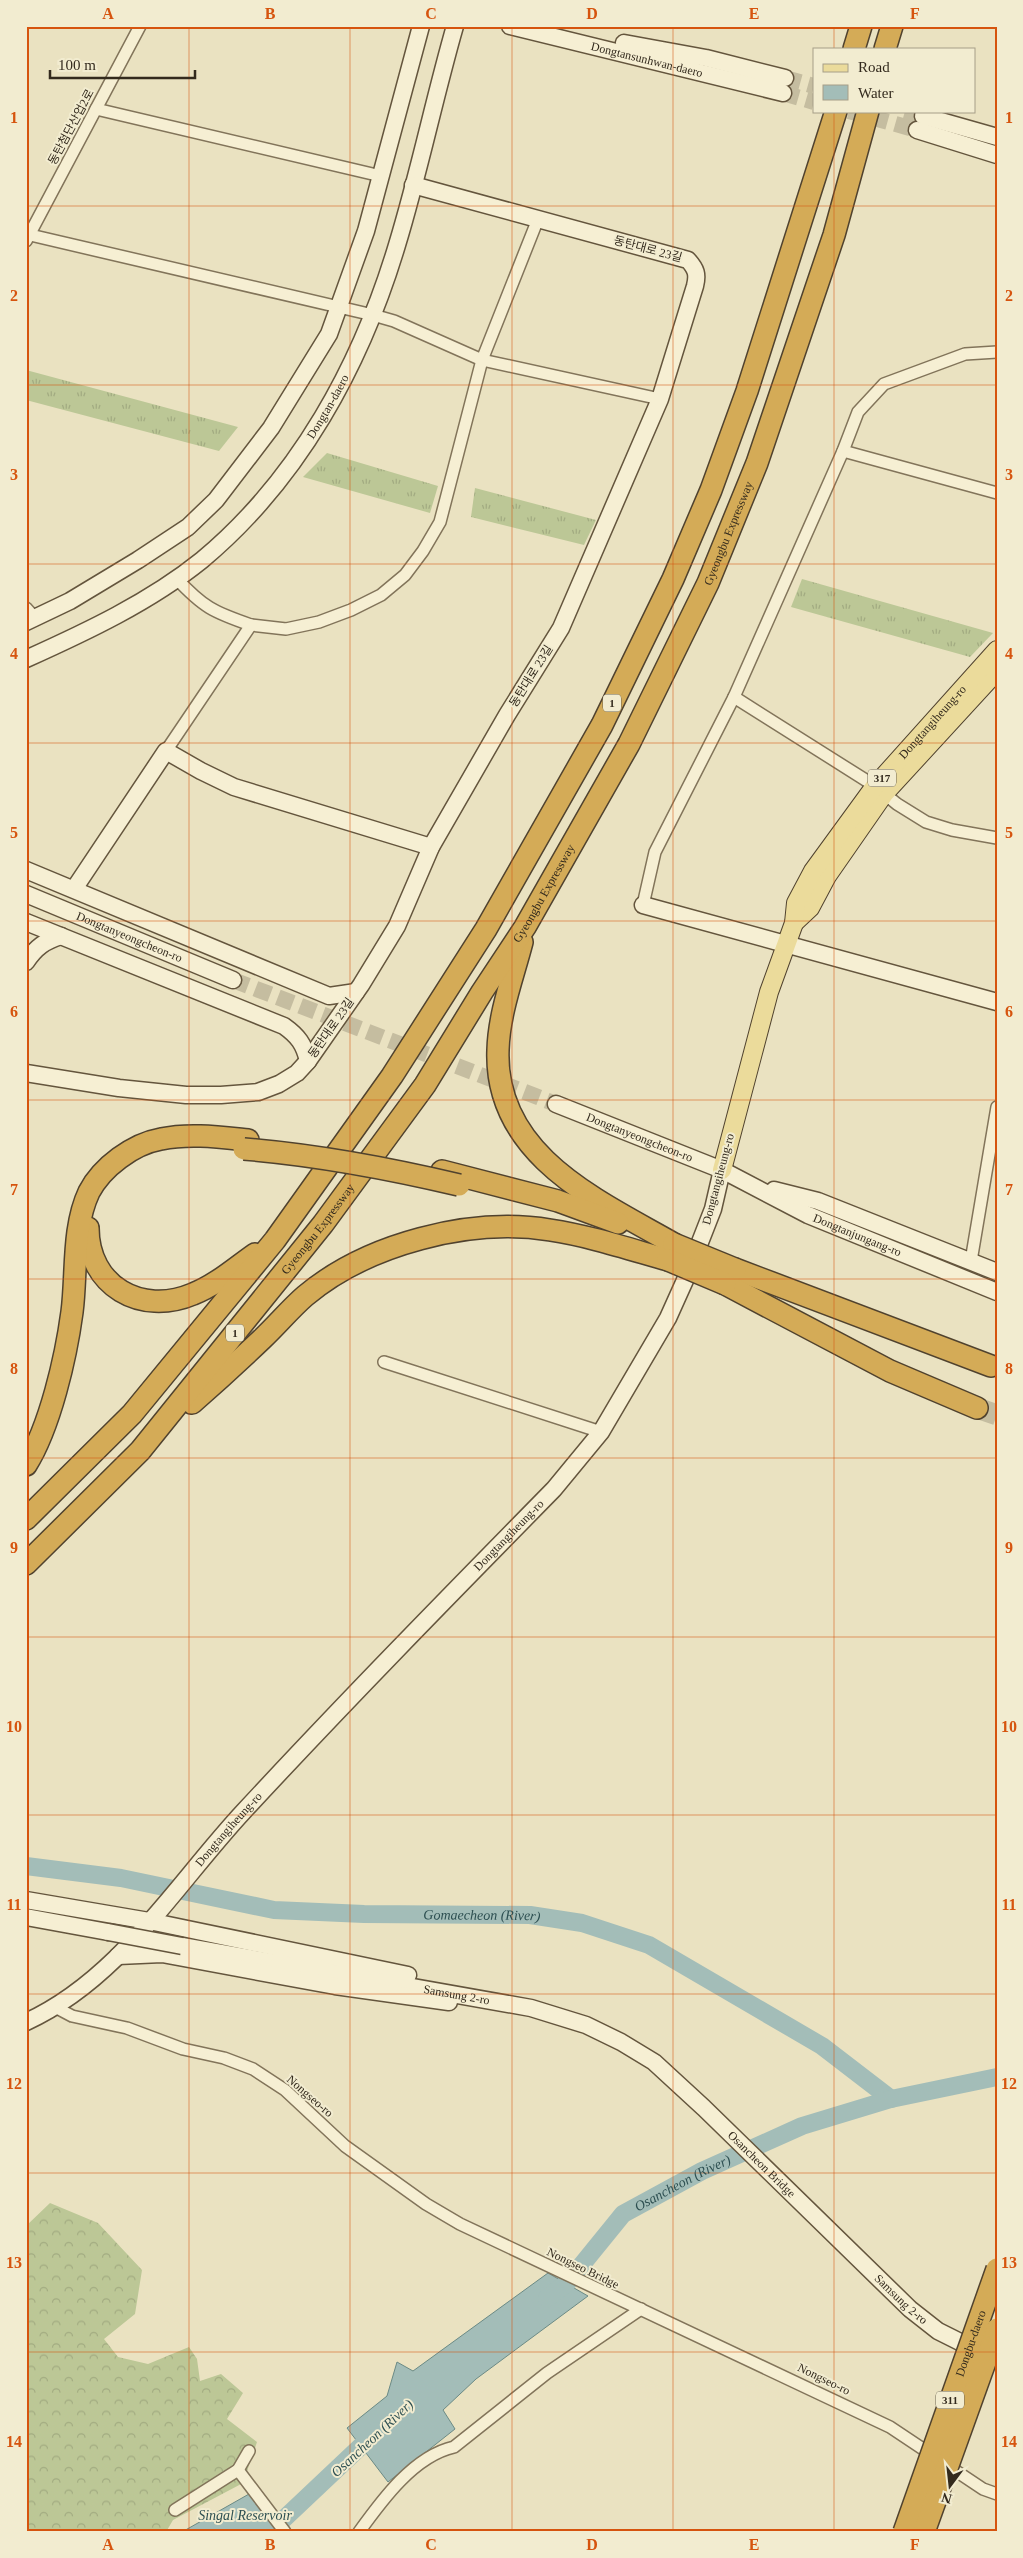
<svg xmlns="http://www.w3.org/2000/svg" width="1023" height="2558" font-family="'Times New Roman','Noto Sans KR',serif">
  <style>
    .grass { fill: url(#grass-tufts) }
    .forest { fill: url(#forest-crowns) }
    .water { fill: #a3bdb8; stroke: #6b8a85 }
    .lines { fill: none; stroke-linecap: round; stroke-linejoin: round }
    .river { stroke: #a3bdb8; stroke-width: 18 }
    .secondary-tunnel { stroke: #c5bda0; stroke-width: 16; stroke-dasharray: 16 8; stroke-linecap: butt }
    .highway-tunnel { stroke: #c5bda0; stroke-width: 21; stroke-dasharray: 21 11; stroke-linecap: butt }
    .street-casing { stroke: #82745a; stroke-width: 14 }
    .secondary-casing { stroke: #64553d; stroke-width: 19 }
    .primary-casing { stroke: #50422e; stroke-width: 20 }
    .highway-casing { stroke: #50422e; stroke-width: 24 }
    .street { stroke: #f6efd3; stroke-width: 11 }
    .secondary { stroke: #f6efd3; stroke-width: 16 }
    .primary { stroke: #ebdb9b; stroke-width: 18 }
    .highway { stroke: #d4ab57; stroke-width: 21 }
    .secondary-bridge-casing { stroke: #64553d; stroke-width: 19; stroke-linecap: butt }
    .highway-bridge-casing { stroke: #50422e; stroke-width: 24; stroke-linecap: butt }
    .secondary-bridge { stroke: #f6efd3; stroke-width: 16 }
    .highway-bridge { stroke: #d4ab57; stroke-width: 21 }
    .grid { fill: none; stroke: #d6540e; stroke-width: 1; stroke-opacity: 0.55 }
    .labels { text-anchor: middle; stroke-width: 4; stroke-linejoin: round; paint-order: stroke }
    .shield { fill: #f2ecd0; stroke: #6c6453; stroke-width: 1 }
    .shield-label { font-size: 11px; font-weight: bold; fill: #332a1d }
    .street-label { font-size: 12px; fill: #332a1d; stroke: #f2ecd0 }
    .water-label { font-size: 14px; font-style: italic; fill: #2e5052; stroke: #f2ecd0 }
    .neatline { fill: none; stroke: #d6540e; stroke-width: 2 }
    .grid-label { font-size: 16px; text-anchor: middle; font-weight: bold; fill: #d6540e }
  </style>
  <defs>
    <pattern id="grass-tufts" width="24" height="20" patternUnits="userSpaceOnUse" patternTransform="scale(1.25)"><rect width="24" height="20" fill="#bcc796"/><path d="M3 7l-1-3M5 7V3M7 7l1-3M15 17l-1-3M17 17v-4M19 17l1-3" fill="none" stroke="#a2ab81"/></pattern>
    <pattern id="forest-crowns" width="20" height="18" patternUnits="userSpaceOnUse" patternTransform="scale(1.25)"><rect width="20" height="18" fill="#bcc796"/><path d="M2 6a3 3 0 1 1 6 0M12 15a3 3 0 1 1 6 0" fill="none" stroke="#a2ab81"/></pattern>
  </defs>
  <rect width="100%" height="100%" fill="#eae2c1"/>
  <g class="grass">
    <path d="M26 370 238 427 219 451 26 400Z"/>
    <path d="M327 453 438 486 430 513 303 477Z"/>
    <path d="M475 488 596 520 584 545 471 517Z"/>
    <path d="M802 579 993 633 970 657 791 607Z"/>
  </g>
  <path class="forest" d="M50 2203 98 2223 142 2270 135 2314 104 2339 118 2357 148 2364 189 2347 197 2359 200 2381 221 2374 243 2393 227 2419 257 2442 243 2483 173 2520 166 2532H26V2226Z"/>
  <g class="water">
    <path d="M548 2273 588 2296 476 2379 443 2410 455 2429 388 2482 347 2428 387 2396 397 2362 413 2371Z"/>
    <path d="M249 2494 280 2532H182Z"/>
  </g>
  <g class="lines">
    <g class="river">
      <path id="s1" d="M26 1866 121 1878 274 1910 364 1914 530 1915 582 1923 649 1945 822 2046 891 2099"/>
      <path id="s2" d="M547 2298 567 2283 623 2214 702 2171 802 2126 891 2099 997 2077"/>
      <path d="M270 2532 377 2431"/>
    </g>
    <g class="secondary-tunnel">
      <path d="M785 78 814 86"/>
      <path d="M783 93 814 102"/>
      <path d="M849 111 917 130"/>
      <path d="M905 111 923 116"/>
      <path d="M233 980 556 1104"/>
    </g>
    <path class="highway-tunnel" d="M977 1408 997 1415"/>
    <g class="street-casing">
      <g id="street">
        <path d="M96 109 381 176"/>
        <path d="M26 234 373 315 394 321 482 360 660 399"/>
        <path d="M26 241 140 26"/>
        <path d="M843 451 997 493"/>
        <path d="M26 608 35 618"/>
        <path d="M251 625 286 629 319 622 351 610 381 595 405 575 423 551 440 522 482 360 538 219"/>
        <path d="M734 697 875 786 897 804 926 822 952 830 997 838"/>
        <path d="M166 751 251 625C213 612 203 607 176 578"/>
        <path d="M643 905 655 852 734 697 843 451 858 412 884 384 965 354 997 352"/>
        <path d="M971 1261 997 1107"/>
        <path d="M384 1362 601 1432"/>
        <path d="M55 2007 72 2016 127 2028 183 2049 224 2058 253 2069 285 2090 345 2146 426 2204 460 2224 890 2427 983 2489 997 2494"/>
        <path d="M238 2470 285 2532"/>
        <path d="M175 2510 238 2470 249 2451"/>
        <path d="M359 2532C382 2500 414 2456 454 2447L547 2373 641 2309"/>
      </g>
    </g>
    <g class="secondary-casing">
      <g id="secondary">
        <path id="s3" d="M510 26 783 93"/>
        <path d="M624 43 706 58 785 78"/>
        <path d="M923 116 997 137"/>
        <path d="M917 130 997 155"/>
        <path d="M26 622 70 601 138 560 188 527 216 500 271 428 329 334 366 231 421 26"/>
        <path id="s4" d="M26 659C86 632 150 602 202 560 299 479 361 365 397 245 419 173 434 99 455 26"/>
        <path d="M26 870 329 996 356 992"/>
        <path d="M74 889 166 751 201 771 234 787 431 847"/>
        <path id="s5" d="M26 894 233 980"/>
        <path d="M643 905 997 1002"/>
        <path d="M26 922 284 1026C298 1036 304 1044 308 1061"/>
        <path d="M26 962C36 947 45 941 61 936"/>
        <path d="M26 1073 119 1088 186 1095H221L258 1092 279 1084 297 1073 308 1061 361 985 397 926 431 847 507 715 561 628 660 399 695 286C698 274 696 269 688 260L413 185"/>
        <path id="s6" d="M556 1104 722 1170 808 1215 997 1292"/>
        <path d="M774 1190 818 1201 997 1272"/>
        <path d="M26 1900 149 1921 408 1975"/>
        <path d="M26 1917 108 1932"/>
        <path id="s7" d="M182 1946 531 2008 586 2025 621 2042 654 2062 704 2108 910 2309 938 2331 980 2352"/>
        <path d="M118 1956 162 1954 335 1986 449 2002"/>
        <path id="s8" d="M26 2022C120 1979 176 1884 244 1811 345 1702 450 1595 554 1489L601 1432 668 1318 686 1278 713 1209 722 1170"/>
      </g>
    </g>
    <g class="primary-casing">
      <g id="primary">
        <path d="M794 923 810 908 827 876 884 794 997 671"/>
        <path id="s9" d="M722 1170 769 992 794 923 796 903 813 871 875 786 997 650"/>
      </g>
    </g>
    <g class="highway-casing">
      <g id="highway">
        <path d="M854 49 861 26"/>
        <path d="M885 49 892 26"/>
        <path d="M522 942C513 977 499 1013 498 1050 494 1155 597 1200 674 1244"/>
        <path d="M442 1171 558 1201 618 1223"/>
        <path d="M88 1228C88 1286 141 1316 193 1294 216 1285 235 1268 255 1254"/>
        <path d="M735 1269 991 1366"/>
        <path d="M725 1284 890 1371 977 1408"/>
        <path d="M192 1403C216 1382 239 1361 262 1339 277 1325 290 1309 305 1296 367 1244 470 1217 550 1230 590 1236 629 1249 668 1260"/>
        <path d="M26 1465C50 1427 66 1357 72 1312 77 1274 72 1228 89 1192 102 1167 133 1144 161 1139 189 1133 219 1137 248 1140"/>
        <path d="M26 1519 132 1414 275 1240 392 1076 486 929 602 725 673 579 711 490 747 391 836 111"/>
        <path id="s10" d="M26 1564 140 1451 323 1224 425 1085 482 992 525 927 629 744 708 583 757 463 834 235 868 111"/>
      </g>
    </g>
    <use href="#street" class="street"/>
    <use href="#secondary" class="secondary"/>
    <use href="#primary" class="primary"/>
    <use href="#highway" class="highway"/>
    <g class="secondary-bridge-casing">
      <path id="secondary-bridge" d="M108 1932 182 1946"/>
    </g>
    <g class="highway-bridge-casing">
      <g id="highway-bridge">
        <path d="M244 1149C317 1155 387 1168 459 1185"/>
        <path d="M674 1244 735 1269"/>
        <path d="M668 1260 725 1284"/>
        <path id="s11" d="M904 2532 997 2269"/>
        <path d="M924 2532 997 2329"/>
      </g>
    </g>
    <use href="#secondary-bridge" class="secondary-bridge"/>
    <use href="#highway-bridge" class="highway-bridge"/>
  </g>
  <path class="grid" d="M189 26V2532M350 26V2532M512 26V2532M673 26V2532M834 26V49M834 111V2532M26 206H997M26 385H997M26 564H997M26 743H997M26 921H997M26 1100H997M26 1279H997M26 1458H997M26 1637H997M26 1815H997M26 1994H997M26 2173H997M26 2352H997"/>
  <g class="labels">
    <g class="shield">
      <rect x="603" y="694.5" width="18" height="17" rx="4"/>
      <rect x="868" y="769.5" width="28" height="17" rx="4"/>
      <rect x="226" y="1324.5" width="18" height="17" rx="4"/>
      <rect x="936" y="2391.5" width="28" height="17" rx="4"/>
    </g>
    <g class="shield-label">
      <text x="612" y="707">1</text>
      <text x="882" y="782">317</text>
      <text x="235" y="1337">1</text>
      <text x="950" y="2404">311</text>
    </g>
    <g class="street-label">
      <text dy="4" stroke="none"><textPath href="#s3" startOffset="141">Dongtansunhwan-daero</textPath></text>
      <text transform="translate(71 127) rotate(-62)" y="4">동탄첨단산업2로</text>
      <text transform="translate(648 249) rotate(15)" y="4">동탄대로 23길</text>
      <text dy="4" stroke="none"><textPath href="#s4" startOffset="402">Dongtan-daero</textPath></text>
      <text dy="4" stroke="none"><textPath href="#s10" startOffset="1255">Gyeongbu Expressway</textPath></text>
      <text transform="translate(531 676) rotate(-58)" y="4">동탄대로 23길</text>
      <text dy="4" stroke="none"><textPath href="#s9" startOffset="505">Dongtangiheung-ro</textPath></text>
      <text dy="4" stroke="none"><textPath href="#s10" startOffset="850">Gyeongbu Expressway</textPath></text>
      <text dy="4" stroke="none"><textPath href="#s5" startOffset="112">Dongtanyeongcheon-ro</textPath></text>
      <text transform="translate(331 1028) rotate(-55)" y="4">동탄대로 23길</text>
      <text dy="4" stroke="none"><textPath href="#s6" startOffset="90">Dongtanyeongcheon-ro</textPath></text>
      <text transform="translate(718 1179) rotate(-75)" y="4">Dongtangiheung-ro</text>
      <text dy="4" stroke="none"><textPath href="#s10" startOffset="445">Gyeongbu Expressway</textPath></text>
      <text dy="4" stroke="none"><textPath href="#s6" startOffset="329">Dongtanjungang-ro</textPath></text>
      <text dy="4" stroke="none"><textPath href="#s8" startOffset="688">Dongtangiheung-ro</textPath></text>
      <text dy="4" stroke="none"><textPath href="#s8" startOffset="282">Dongtangiheung-ro</textPath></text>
      <text dy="4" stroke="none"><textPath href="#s7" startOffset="279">Samsung 2-ro</textPath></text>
      <text transform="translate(310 2096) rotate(41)" y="4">Nongseo-ro</text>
      <text dy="4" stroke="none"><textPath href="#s7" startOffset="638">Osancheon Bridge</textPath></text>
      <text transform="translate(583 2268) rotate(26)" y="4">Nongseo Bridge</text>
      <text dy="4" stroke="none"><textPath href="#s7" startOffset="832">Samsung 2-ro</textPath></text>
      <text dy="4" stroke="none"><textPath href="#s11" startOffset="200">Dongbu-daero</textPath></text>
      <text transform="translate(824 2379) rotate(26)" y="4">Nongseo-ro</text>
    </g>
    <g class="water-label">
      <text dy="5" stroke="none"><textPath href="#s1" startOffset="460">Gomaecheon (River)</textPath></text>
      <text dy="5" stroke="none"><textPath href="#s2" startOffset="181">Osancheon (River)</textPath></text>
      <text transform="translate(372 2438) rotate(-43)" y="5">Osancheon (River)</text>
      <text x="245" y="2520">Singal Reservoir</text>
    </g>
  </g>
  <rect width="1023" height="2558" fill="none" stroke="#f2ecd0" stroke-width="55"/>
  <rect x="813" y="48" width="162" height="65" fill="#f2ecd0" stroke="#a69e88"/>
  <rect x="823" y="64" width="25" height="8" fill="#ebdb9b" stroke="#a69e88"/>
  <text x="858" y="72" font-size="15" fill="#332a1d">Road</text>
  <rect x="823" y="85" width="25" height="15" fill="#a3bdb8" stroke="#a69e88"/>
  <text x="858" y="98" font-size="15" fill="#332a1d">Water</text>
  <g transform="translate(950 2486) rotate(195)" stroke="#f2ecd0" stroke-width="4" paint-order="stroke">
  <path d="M0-4L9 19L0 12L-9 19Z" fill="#332a1d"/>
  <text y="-8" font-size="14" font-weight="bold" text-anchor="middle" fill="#332a1d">N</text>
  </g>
  <path d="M50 70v8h145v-8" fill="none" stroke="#332a1d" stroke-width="2.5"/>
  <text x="58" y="70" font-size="15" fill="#332a1d" stroke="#f2ecd0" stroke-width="4" paint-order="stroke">100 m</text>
  <rect x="28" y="28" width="968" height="2502" class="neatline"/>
  <g class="grid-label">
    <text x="108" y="19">A</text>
    <text x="270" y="19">B</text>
    <text x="431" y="19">C</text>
    <text x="592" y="19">D</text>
    <text x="754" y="19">E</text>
    <text x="915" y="19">F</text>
    <text x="14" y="123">1</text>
    <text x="1009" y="123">1</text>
    <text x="14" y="301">2</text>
    <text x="1009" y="301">2</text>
    <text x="14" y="480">3</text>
    <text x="1009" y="480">3</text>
    <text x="14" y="659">4</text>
    <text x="1009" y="659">4</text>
    <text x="14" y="838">5</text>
    <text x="1009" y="838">5</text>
    <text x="14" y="1017">6</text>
    <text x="1009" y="1017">6</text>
    <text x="14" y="1195">7</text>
    <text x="1009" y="1195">7</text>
    <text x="14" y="1374">8</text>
    <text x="1009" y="1374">8</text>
    <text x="14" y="1553">9</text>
    <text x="1009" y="1553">9</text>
    <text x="14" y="1732">10</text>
    <text x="1009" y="1732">10</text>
    <text x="14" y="1910">11</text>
    <text x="1009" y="1910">11</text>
    <text x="14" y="2089">12</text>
    <text x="1009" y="2089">12</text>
    <text x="14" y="2268">13</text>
    <text x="1009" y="2268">13</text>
    <text x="14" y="2447">14</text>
    <text x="1009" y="2447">14</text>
    <text x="108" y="2550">A</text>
    <text x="270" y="2550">B</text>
    <text x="431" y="2550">C</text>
    <text x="592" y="2550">D</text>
    <text x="754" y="2550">E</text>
    <text x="915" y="2550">F</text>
  </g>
</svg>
